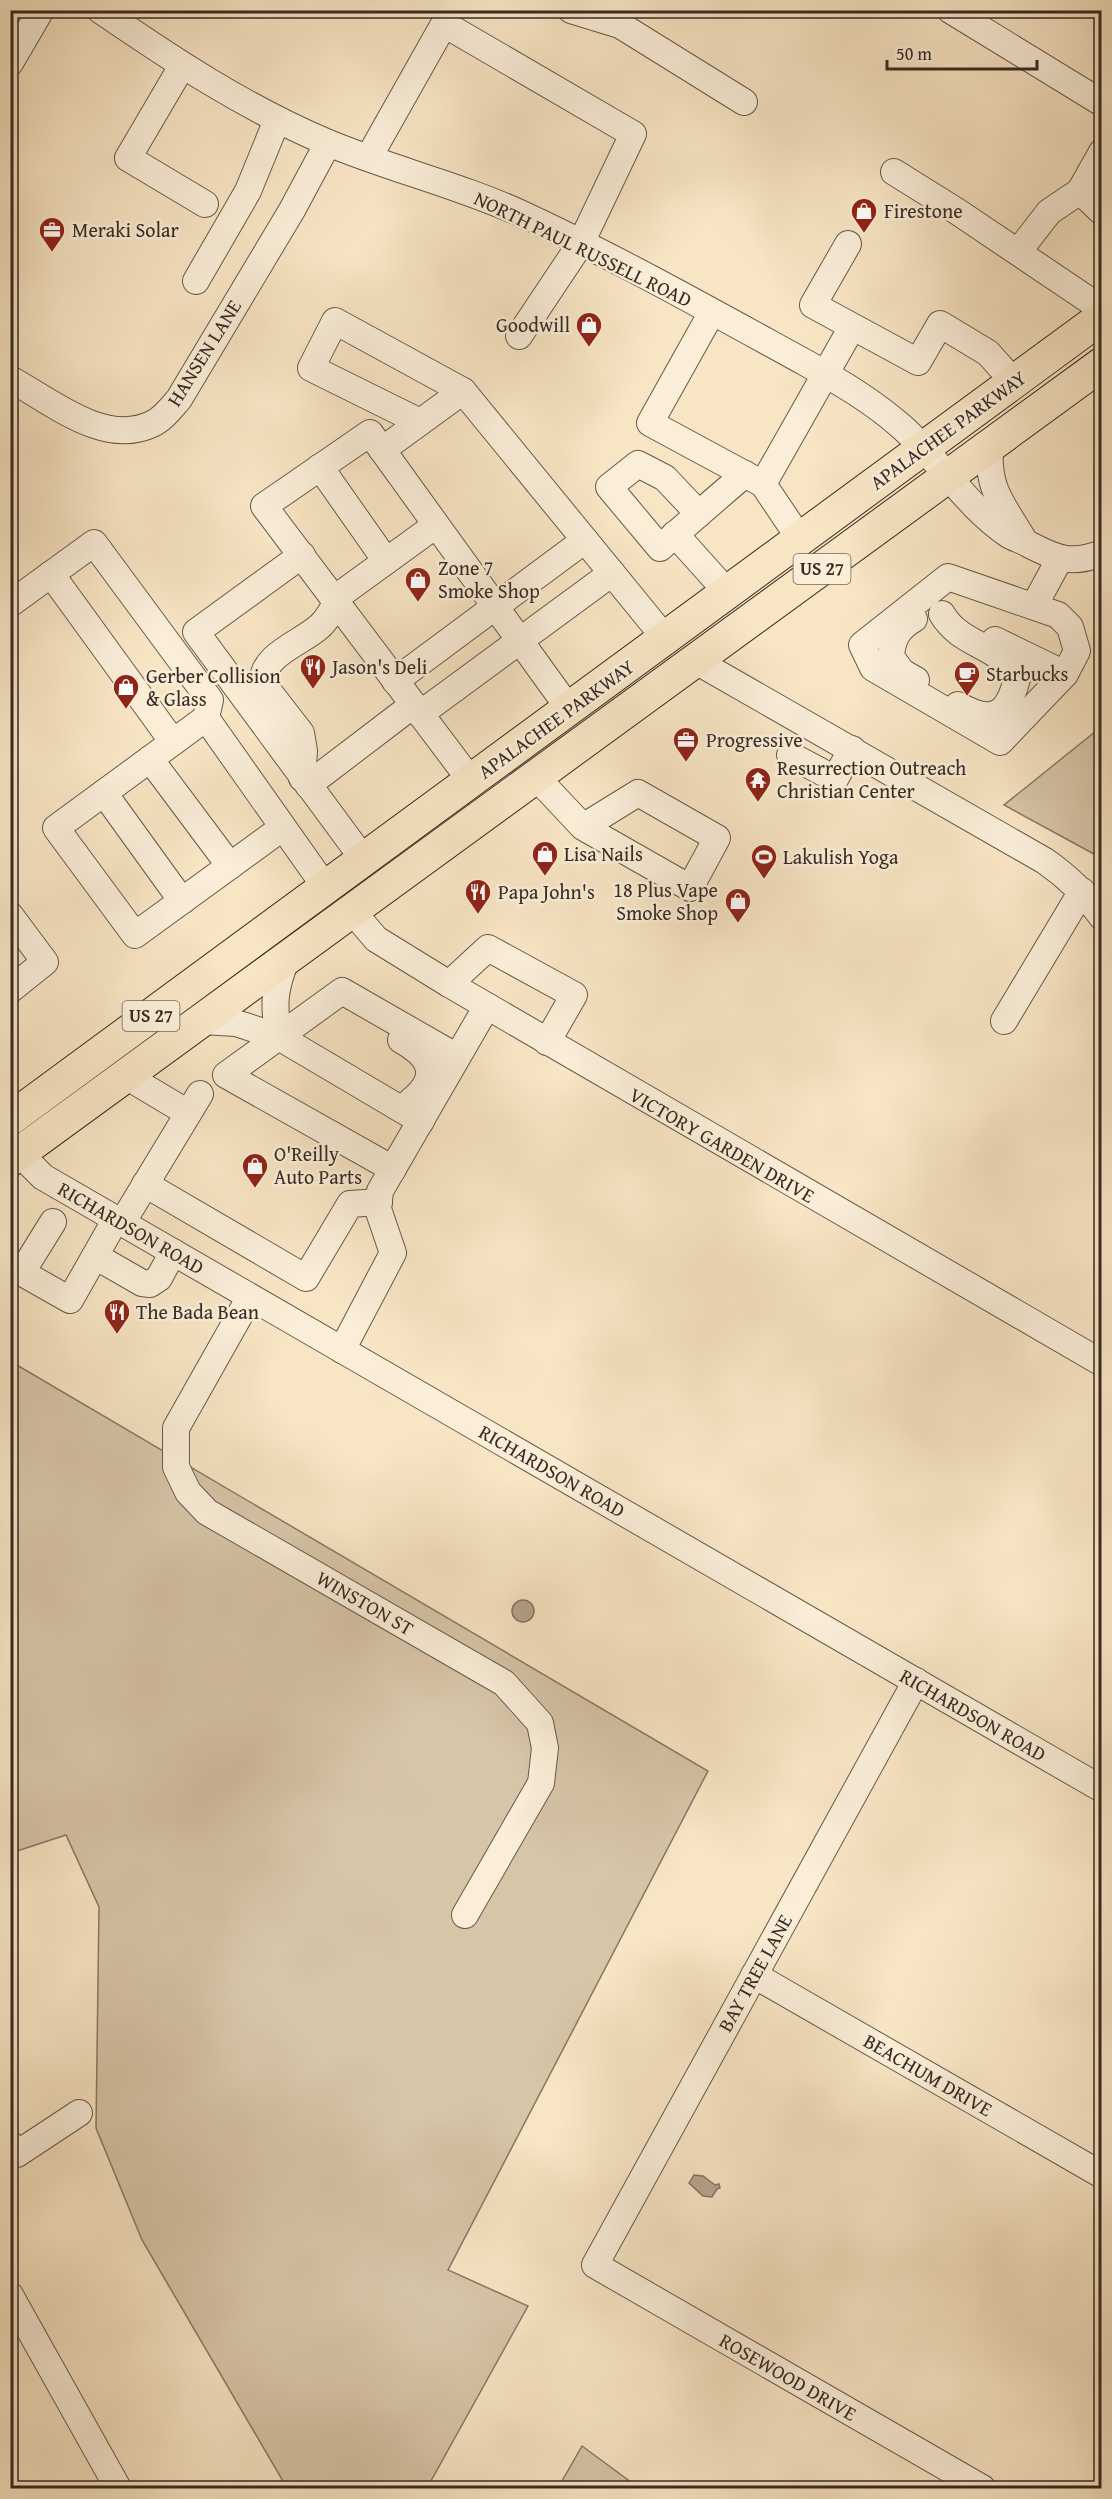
<svg xmlns="http://www.w3.org/2000/svg" width="1112" height="2499" font-family="'Gentium Book Plus',serif">
  <style>
    .green { fill: #d7c5a8; stroke: #867865; stroke-width: 1.5 }
    .water { fill: #b6a58d; stroke: #837462; stroke-width: 1.5 }
    .lines { fill: none; stroke-linecap: round; stroke-linejoin: round }
    .minor-casing { stroke: #66594a; stroke-width: 28 }
    .major-casing { stroke: #362a22; stroke-width: 35 }
    .minor { stroke: #faeed9; stroke-width: 26 }
    .major { stroke: #f8e5c4; stroke-width: 33 }
    .labels { text-anchor: middle; stroke-width: 5; stroke-linejoin: round; paint-order: stroke }
    .shield { fill: #faeed9; stroke: #716559; stroke-width: 1.5 }
    .shield-label { font-size: 18px; font-weight: bold; fill: #362a22 }
    .poi-label { font-size: 20px; fill: #362a22; stroke: #faeed9; text-anchor: start }
    .street-label { font-size: 20px; fill: #362a22; stroke: #faeed9 }
  </style>
  <rect width="100%" height="100%" fill="#f8e5c4"/>
  <filter id="stains"><feTurbulence type="fractalNoise" baseFrequency=".00333" numOctaves="4"/><feColorMatrix values="0 0 0 0 .2 0 0 0 0 .09 0 0 0 0 .02 0 0 0 .5 -.17"/></filter>
  <radialGradient id="worn" r=".72"><stop offset=".6" stop-color="#630" stop-opacity="0"/><stop offset="1" stop-color="#630" stop-opacity=".3"/></radialGradient>
  <g class="green">
    <path d="M1101 727V848L1094 854 1004 805Z"/>
    <path d="M10 1361 708 1771 448 2270 528 2306 427 2488H287L142 2240 96 2128 99 1907 66 1835 11 1853Z"/>
    <path d="M582 2446 639 2488H558Z"/>
  </g>
  <g class="water">
    <circle cx="523" cy="1611" r="11"/>
    <path d="M694 2175 703 2176 715 2185 719 2184 720 2188 717 2189 712 2197 703 2196 689 2183Z"/>
  </g>
  <g class="lines">
    <g class="minor-casing">
      <g id="minor">
        <path d="M100 10C173 60 244 107 326 142 390 169 459 185 522 214 619 259 713 312 806 363 840 382 874 402 903 428 940 461 967 507 1009 535 1016 539 1024 541 1030 545 1057 559 1072 565 1102 553"/>
        <path d="M571 10 620 25 744 102"/>
        <path d="M950 10 1102 103"/>
        <path d="M10 63 41 10"/>
        <path d="M182 66 128 158 205 204"/>
        <path d="M1102 152 1080 191 1102 212"/>
        <path d="M369 157 444 24 633 134 581 243 519 336"/>
        <path d="M894 172 958 212 1102 309"/>
        <path d="M848 244 813 305 918 362 940 324 988 353 1014 382"/>
        <path d="M1018 252 1049 212 1080 191"/>
        <path d="M196 281 248 191 277 120"/>
        <path d="M712 312 650 423 763 484 800 539"/>
        <path d="M10 379C51 401 104 447 152 424 163 419 171 408 179 399L292 210 328 143"/>
        <path d="M420 422 311 368 335 321 463 391 665 638"/>
        <path d="M990 446C987 488 1001 502 1022 537"/>
        <path d="M382 450 463 391"/>
        <path d="M320 467 386 561"/>
        <path d="M763 484 852 327"/>
        <path d="M699 514 665 478 638 464 609 487 660 548C688 523 717 498 745 474"/>
        <path d="M675 534 727 592"/>
        <path d="M302 555 196 632 364 860"/>
        <path d="M51 574 173 742"/>
        <path d="M948 577 1058 615 1070 627 1077 651 1065 674 1000 742 873 668 862 645Z"/>
        <path d="M334 599 436 525"/>
        <path d="M10 604 94 543 210 700 206 718 326 888"/>
        <path d="M1034 606 1059 560"/>
        <path d="M942 614C962 648 1002 644 1017 679 1007 717 992 724 958 705"/>
        <path d="M914 619C898 628 892 639 891 657L902 672 916 680"/>
        <path d="M995 640 1065 674"/>
        <path d="M696 661 1045 861C1068 877 1086 894 1102 917"/>
        <path d="M395 681 585 540"/>
        <path d="M420 714 612 573"/>
        <path d="M206 718 56 828 135 935 282 828"/>
        <path d="M790 755 835 779 852 749"/>
        <path d="M150 759 230 866"/>
        <path d="M536 777 583 827 690 888 717 838 638 793 583 827"/>
        <path d="M302 778 304 751 301 733 263 684C260 655 302 643 320 626 327 620 332 610 337 602"/>
        <path d="M471 781 264 506 370 433 570 710"/>
        <path d="M308 785 413 705"/>
        <path d="M104 793 182 901"/>
        <path d="M353 912 376 939 449 984 1102 1363"/>
        <path d="M10 915 45 962 10 990"/>
        <path d="M449 984 488 948 574 995 547 1042"/>
        <path d="M202 1021 236 1023 279 1037 421 1121"/>
        <path d="M1004 1021 1082 891"/>
        <path d="M279 1037C273 1005 274 990 286 960"/>
        <path d="M401 1040C431 1057 441 1076 411 1101"/>
        <path d="M126 1076 188 1113"/>
        <path d="M10 1144 43 1177 1102 1789"/>
        <path d="M393 1169 226 1075 342 991 457 1057"/>
        <path d="M145 1184 306 1278 350 1204 379 1202"/>
        <path d="M122 1223 200 1094"/>
        <path d="M95 1256 142 1283 150 1284 159 1278 173 1252"/>
        <path d="M10 1266 70 1300 116 1219"/>
        <path d="M22 1272 53 1222"/>
        <path d="M250 1297 176 1428V1467L188 1492 207 1512 504 1683 540 1723 545 1748 541 1783 465 1915"/>
        <path d="M342 1350 393 1253 378 1209 380 1191 487 1006"/>
        <path d="M916 1681 595 2265 982 2488"/>
        <path d="M754 1975 1102 2175"/>
        <path d="M10 2144 17 2154 79 2113"/>
        <path d="M10 2295 118 2488"/>
      </g>
    </g>
    <g class="major-casing">
      <g id="major">
        <path d="M10 1119 1102 317"/>
        <path d="M10 1160 1102 364"/>
      </g>
    </g>
    <use href="#minor" class="minor"/>
    <use href="#major" class="major"/>
  </g>
  <defs>
    <g id="shop-pin" transform="scale(1.35)"><path d="M0 17L-7.5 6A9.5 9.5 0 1 1 7.5 6Z" fill="#8f2418" stroke="#faeed9"/><path d="M-5-2.5h2.3a2.7 3.5 0 0 1 5.4 0H5L5.5 6h-11ZM-1.5-2.5h3a1.5 2.3 0 0 0-3 0Z" fill="#fff"/></g>
    <g id="office-pin" transform="scale(1.35)"><path d="M0 17L-7.5 6A9.5 9.5 0 1 1 7.5 6Z" fill="#8f2418" stroke="#faeed9"/><path d="M-6-3h4V-5.5h4V-3h4V5H-6ZM-1-4.5V-3h2v-1.5ZM-6 0V1H6V0Z" fill="#fff"/></g>
    <g id="restaurant-pin" transform="scale(1.35)"><path d="M0 17L-7.5 6A9.5 9.5 0 1 1 7.5 6Z" fill="#8f2418" stroke="#faeed9"/><path d="M-5-6h1v4h1v-4h1v4h1v-4h1v5L-1.5 .5V6h-2V.5L-5-1ZM5-6V6H3V1.5H1.5Q1.5-4 5-6Z" fill="#fff"/></g>
    <g id="cafe-pin" transform="scale(1.35)"><path d="M0 17L-7.5 6A9.5 9.5 0 1 1 7.5 6Z" fill="#8f2418" stroke="#faeed9"/><path d="M-5.5-4.5H6V0H3Q3 3.5 0 3.5H-2.5Q-5.5 3.5-5.5 0ZM3-3.2v2h1.7v-2ZM-6 4.5H4V6H-6Z" fill="#fff"/></g>
    <g id="temple-pin" transform="scale(1.35)"><path d="M0 17L-7.5 6A9.5 9.5 0 1 1 7.5 6Z" fill="#8f2418" stroke="#faeed9"/><path d="M0-6L5-2H3V0L6.5 2.5H4V6H1.5V3h-3V6H-4V2.5H-6.5L-3 0V-2H-5Z" fill="#fff"/></g>
    <g id="stadium-pin" transform="scale(1.35)"><path d="M0 17L-7.5 6A9.5 9.5 0 1 1 7.5 6Z" fill="#8f2418" stroke="#faeed9"/><path d="M0-5a6.5 5 0 1 0 0 10a6.5 5 0 1 0 0-10ZM-3.5-1.8h7v3.6h-7Z" fill="#fff"/></g>
  </defs>
  <g fill-rule="evenodd">
    <use href="#shop-pin" x="864" y="211"/>
    <use href="#office-pin" x="52" y="230"/>
    <use href="#shop-pin" x="589" y="325"/>
    <use href="#shop-pin" x="418" y="580"/>
    <use href="#restaurant-pin" x="313" y="667"/>
    <use href="#cafe-pin" x="967" y="674"/>
    <use href="#shop-pin" x="126" y="687"/>
    <use href="#office-pin" x="686" y="740"/>
    <use href="#temple-pin" x="758" y="780"/>
    <use href="#shop-pin" x="545" y="854"/>
    <use href="#stadium-pin" x="764" y="857"/>
    <use href="#restaurant-pin" x="478" y="892"/>
    <use href="#shop-pin" x="738" y="901"/>
    <use href="#shop-pin" x="255" y="1166"/>
    <use href="#restaurant-pin" x="117" y="1312"/>
  </g>
  <g class="labels">
    <g class="shield">
      <rect x="793.5" y="554" width="57" height="30" rx="4.5"/>
      <rect x="122.5" y="1001" width="57" height="30" rx="4.5"/>
    </g>
    <g class="shield-label">
      <text x="822" y="575">US 27</text>
      <text x="151" y="1022">US 27</text>
    </g>
    <g class="poi-label">
      <text x="884" y="218">Firestone</text>
      <text x="72" y="237">Meraki Solar</text>
      <text x="570" y="332" text-anchor="end">Goodwill</text>
      <text x="438" y="575">Zone 7<tspan x="438" dy="23">Smoke Shop</tspan></text>
      <text x="332" y="674">Jason's Deli</text>
      <text x="986" y="681">Starbucks</text>
      <text x="146" y="683">Gerber Collision<tspan x="146" dy="23">&amp; Glass</tspan></text>
      <text x="706" y="747">Progressive</text>
      <text x="777" y="775">Resurrection Outreach<tspan x="777" dy="23">Christian Center</tspan></text>
      <text x="564" y="861">Lisa Nails</text>
      <text x="783" y="864">Lakulish Yoga</text>
      <text x="718" y="897" text-anchor="end">18 Plus Vape<tspan x="718" dy="23">Smoke Shop</tspan></text>
      <text x="498" y="899">Papa John's</text>
      <text x="274" y="1161">O'Reilly<tspan x="274" dy="23">Auto Parts</tspan></text>
      <text x="136" y="1319">The Bada Bean</text>
    </g>
    <g class="street-label">
      <text transform="translate(583 249) rotate(26)" y="7">NORTH PAUL RUSSELL ROAD</text>
      <text transform="translate(204 353) rotate(-58)" y="7">HANSEN LANE</text>
      <text transform="translate(948 430) rotate(-36)" y="7">APALACHEE PARKWAY</text>
      <text transform="translate(556 719) rotate(-36)" y="7">APALACHEE PARKWAY</text>
      <text transform="translate(722 1145) rotate(30)" y="7">VICTORY GARDEN DRIVE</text>
      <text transform="translate(131 1228) rotate(30)" y="7">RICHARDSON ROAD</text>
      <text transform="translate(552 1471) rotate(30)" y="7">RICHARDSON ROAD</text>
      <text transform="translate(365 1603) rotate(30)" y="7">WINSTON ST</text>
      <text transform="translate(973 1715) rotate(30)" y="7">RICHARDSON ROAD</text>
      <text transform="translate(755 1973) rotate(-61)" y="7">BAY TREE LANE</text>
      <text transform="translate(928 2075) rotate(30)" y="7">BEACHUM DRIVE</text>
      <text transform="translate(788 2377) rotate(30)" y="7">ROSEWOOD DRIVE</text>
    </g>
  </g>
  <rect width="1112" height="2499" fill="none" stroke="#f8e5c4" stroke-width="36"/>
  <rect x="12" y="12" width="1088" height="2475" fill="none" stroke="#362a22" stroke-width="3"/>
  <rect x="18" y="18" width="1076" height="2463" fill="none" stroke="#362a22" stroke-width="1.5"/>
  <path d="M887 60v9h150v-9" fill="none" stroke="#362a22" stroke-width="3"/>
  <text x="896" y="60" font-size="18" fill="#362a22" stroke="#faeed9" stroke-width="4.5" paint-order="stroke">50 m</text>
  <rect width="100%" height="100%" filter="url(#stains)"/>
  <rect width="100%" height="100%" fill="url(#worn)"/>
</svg>
